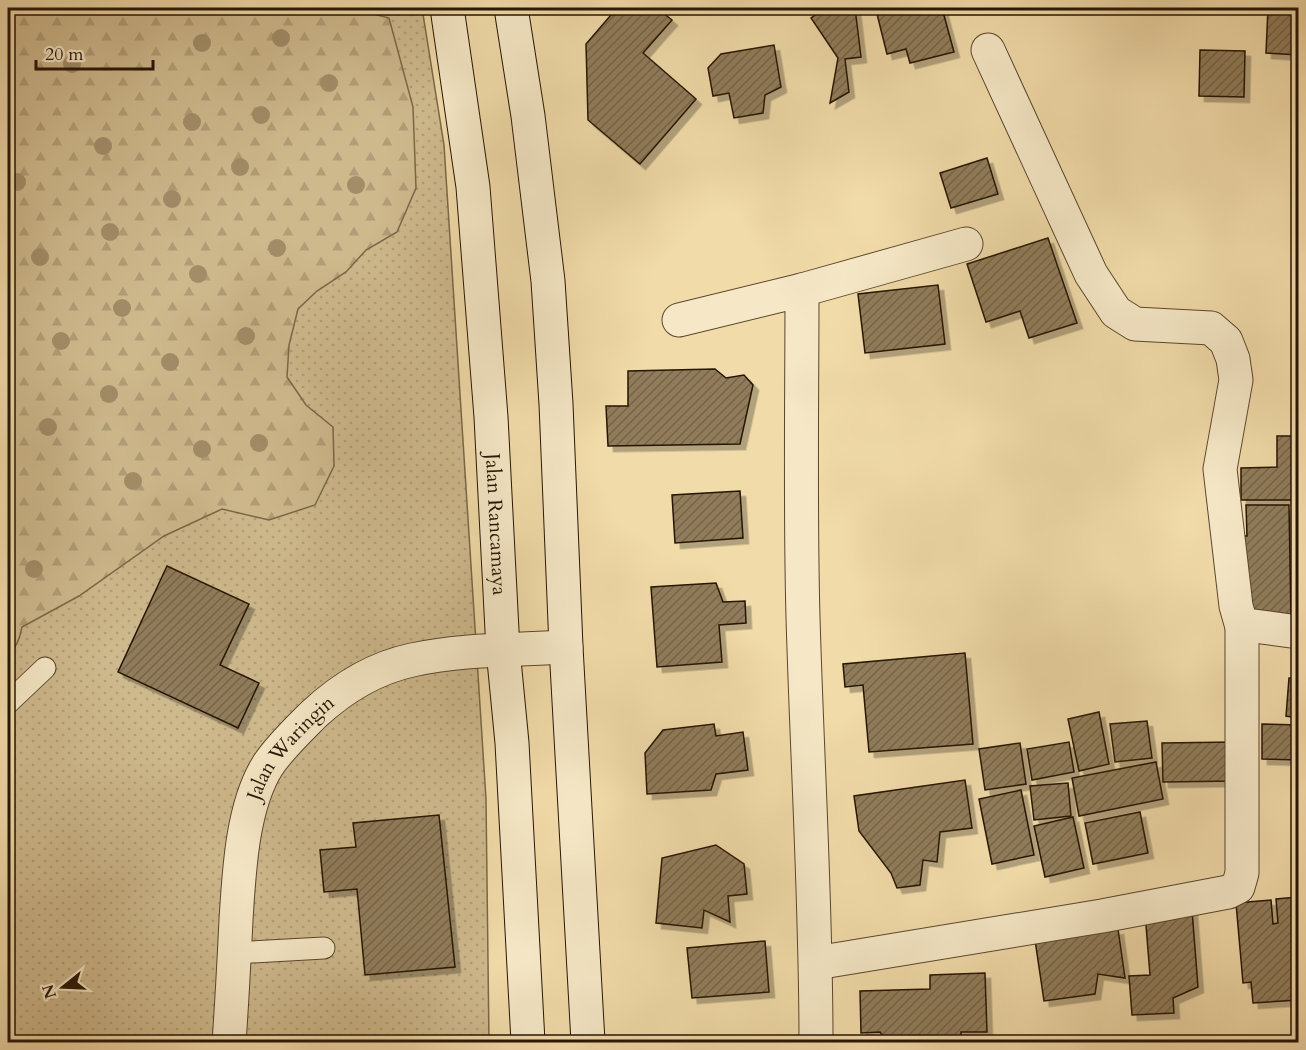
<svg xmlns="http://www.w3.org/2000/svg" width="1306" height="1050" font-family="Cardo,serif">
  <style>
    .grass { fill: url(#grass-dots); stroke: #7a6748; stroke-width: 1.5 }
    .forest { fill: url(#forest-firs); stroke: #7a6748; stroke-width: 1.5 }
    .building { fill: url(#building-hatch); stroke: #261504; stroke-width: 1.5; filter: url(#shadow) }
    .lines { fill: none; stroke-linecap: round; stroke-linejoin: round }
    .lane-casing { stroke: #59462d; stroke-width: 23 }
    .street-casing { stroke: #59462d; stroke-width: 35 }
    .secondary-casing { stroke: #261504; stroke-width: 35 }
    .lane { stroke: #f6e8c7; stroke-width: 21 }
    .street { stroke: #f6e8c7; stroke-width: 33 }
    .secondary { stroke: #f6e8c7; stroke-width: 33 }
    .tree { fill: #a28d69 }
    .labels { text-anchor: middle; stroke-width: 4.5; stroke-linejoin: round; paint-order: stroke }
    .street-label { font-size: 20px; fill: #261504; stroke: #f6e8c7 }
  </style>
  <defs>
    <pattern id="grass-dots" width="8" height="8" patternUnits="userSpaceOnUse" patternTransform="scale(1.5)"><rect width="8" height="8" fill="#ceb98d"/><path d="M2 2h.1M6 6h.1" fill="none" stroke="#b19e78" stroke-width="1.8" stroke-linecap="round"/></pattern>
    <pattern id="forest-firs" width="22" height="20" patternUnits="userSpaceOnUse" patternTransform="scale(1.5)"><rect width="22" height="20" fill="#ceb98d"/><path d="M5 1l3.5 6h-7zM16 11l3.5 6h-7z" fill="#b19e78"/></pattern>
    <pattern id="building-hatch" width="6" height="6" patternUnits="userSpaceOnUse" patternTransform="scale(1.5)"><rect width="6" height="6" fill="#907c5a"/><path d="M-1 1l2-2M0 6l6-6M5 7l2-2" fill="none" stroke="#756448"/></pattern>
    <filter id="shadow"><feDropShadow dx="5.5" dy="5.5" stdDeviation="0" flood-color="#0004"/></filter>
  </defs>
  <rect width="100%" height="100%" fill="#f1dba9"/>
  <filter id="stains"><feTurbulence type="fractalNoise" baseFrequency=".00333" numOctaves="4"/><feColorMatrix values="0 0 0 0 .2 0 0 0 0 .09 0 0 0 0 .02 0 0 0 .5 -.17"/></filter>
  <radialGradient id="worn" r=".72"><stop offset=".6" stop-color="#630" stop-opacity="0"/><stop offset="1" stop-color="#630" stop-opacity=".3"/></radialGradient>
  <path class="grass" d="M8 8H422L444 145 486 799 489 1042H8Z"/>
  <path class="forest" d="M8 8H350L389 18 413 107 416 188 397 232 366 250 346 272 317 291 298 309 289 345 287 377 306 405 333 427 334 466 315 505 269 520 222 509 164 536 79 596 22 627C20 638 17 648 8 655Z"/>
  <g class="building">
    <path d="M617 8H657L672 20 643 53 696 99 640 164 588 120 586 44Z"/>
    <path d="M826 8H855L861 57 845 59 849 92 830 103 838 58 811 18Z"/>
    <path d="M884 8H942L954 52 910 63 906 49 887 54 876 10Z"/>
    <path d="M1268 8H1298V55L1266 53Z"/>
    <path d="M774 45 781 87 765 95 763 113 734 118 729 93 713 96 708 68 721 54Z"/>
    <path d="M1200 50 1245 51 1244 97 1199 96Z"/>
    <path d="M987 158 998 194 951 208 940 173Z"/>
    <path d="M1048 238 1077 323 1029 338 1020 311 986 322 967 264Z"/>
    <path d="M938 285 945 344 865 353 858 294Z"/>
    <path d="M715 369 726 378 744 375 753 385 740 444 608 446 606 406H628V371Z"/>
    <path d="M1277 436H1298V500H1241V468L1277 467Z"/>
    <path d="M740 491 743 538 675 543 672 495Z"/>
    <path d="M1246 505H1289L1291 620 1247 621 1238 536H1247Z"/>
    <path d="M1296 509H1298V629H1294Z"/>
    <path d="M167 566 249 604 220 665 259 683 238 728 118 672Z"/>
    <path d="M716 583 723 602 745 601 746 623 719 625 722 662 657 667 651 587Z"/>
    <path d="M965 653 973 744 869 752 863 685 845 687 843 664Z"/>
    <path d="M1289 678 1298 679V718L1286 716Z"/>
    <path d="M1099 712 1109 764 1079 771 1068 719Z"/>
    <path d="M1147 721 1152 758 1115 762 1110 724Z"/>
    <path d="M714 724 716 736 743 732 748 770 716 774 711 790 647 794 645 753 663 730Z"/>
    <path d="M1262 724 1298 725V760L1262 759Z"/>
    <path d="M1069 742 1074 772 1032 780 1027 749Z"/>
    <path d="M1235 742V781L1163 782 1162 743Z"/>
    <path d="M1020 743 1026 784 985 790 979 749Z"/>
    <path d="M1156 762 1163 799 1079 816 1072 778Z"/>
    <path d="M965 780 972 828 940 832 937 862 923 860 920 885 897 888 891 873 859 831 854 796Z"/>
    <path d="M1068 783 1071 816 1034 820 1030 786Z"/>
    <path d="M1021 790 1034 855 992 864 979 799Z"/>
    <path d="M1294 808H1298V854Z"/>
    <path d="M1140 812 1148 853 1093 864 1085 823Z"/>
    <path d="M439 815 455 967 365 975 357 889 324 892 320 850 356 847 353 823Z"/>
    <path d="M1073 817 1084 868 1045 877 1034 826Z"/>
    <path d="M716 845 744 864 747 894 728 896 730 922 704 910 702 928 656 923 662 858Z"/>
    <path d="M1298 897V1000L1253 1003 1251 982 1243 983 1236 903 1271 900 1273 924 1278 923 1276 899Z"/>
    <path d="M1192 910 1198 987 1173 998 1174 1013 1132 1015 1129 976 1150 975 1145 913Z"/>
    <path d="M1118 929 1125 978 1098 974 1095 994 1044 1001 1035 940Z"/>
    <path d="M765 941 769 992 692 998 687 948Z"/>
    <path d="M985 973 987 1032H961V1042H899V1038L885 1039 880 1032 861 1033 860 991 930 989V975Z"/>
  </g>
  <g class="lines">
    <g class="lane-casing">
      <g id="lane">
        <path d="M8 703 45 668"/>
        <path d="M234 953 324 948"/>
      </g>
    </g>
    <g class="street-casing">
      <g id="street">
        <path d="M988 50 1091 274 1116 312 1135 324 1211 328 1226 341 1233 359 1236 380 1220 469 1236 606 1242 627"/>
        <path d="M802 290C802 399 800 508 803 617 807 759 816 900 816 1042"/>
        <path d="M679 320 802 290 966 244"/>
        <path d="M816 963 1102 916 1228 892 1238 887 1242 873V627L1254 626 1298 632"/>
        <path id="s1" d="M229 1042C232 1002 234 961 236 920 239 872 242 806 268 765 280 747 298 730 314 714 341 689 375 668 412 660 462 649 515 650 566 647"/>
      </g>
    </g>
    <g class="secondary-casing">
      <g id="secondary">
        <path id="s2" d="M447 8 473 187 491 417 503 650 512 743 528 1042"/>
        <path d="M511 8 528 116 548 281 556 404 566 647 588 1042"/>
      </g>
    </g>
    <use href="#lane" class="lane"/>
    <use href="#street" class="street"/>
    <use href="#secondary" class="secondary"/>
  </g>
  <g class="tree">
    <circle cx="281" cy="38" r="9"/>
    <circle cx="202" cy="43" r="9"/>
    <circle cx="72" cy="64" r="9"/>
    <circle cx="329" cy="83" r="9"/>
    <circle cx="261" cy="115" r="9"/>
    <circle cx="192" cy="122" r="9"/>
    <circle cx="103" cy="146" r="9"/>
    <circle cx="240" cy="167" r="9"/>
    <circle cx="17" cy="182" r="9"/>
    <circle cx="356" cy="185" r="9"/>
    <circle cx="172" cy="199" r="9"/>
    <circle cx="110" cy="232" r="9"/>
    <circle cx="277" cy="248" r="9"/>
    <circle cx="40" cy="257" r="9"/>
    <circle cx="198" cy="274" r="9"/>
    <circle cx="122" cy="308" r="9"/>
    <circle cx="246" cy="336" r="9"/>
    <circle cx="61" cy="341" r="9"/>
    <circle cx="170" cy="362" r="9"/>
    <circle cx="109" cy="394" r="9"/>
    <circle cx="48" cy="427" r="9"/>
    <circle cx="259" cy="443" r="9"/>
    <circle cx="202" cy="449" r="9"/>
    <circle cx="133" cy="481" r="9"/>
    <circle cx="34" cy="569" r="9"/>
  </g>
  <g class="labels">
    <g class="street-label">
      <text dy="7" stroke="none"><textPath href="#s2" startOffset="519">Jalan Rancamaya</textPath></text>
      <text dy="7" stroke="none"><textPath href="#s1" startOffset="309">Jalan Waringin</textPath></text>
    </g>
  </g>
  <rect width="1306" height="1050" fill="none" stroke="#f1dba9" stroke-width="30"/>
  <rect x="9" y="9" width="1288" height="1032" fill="none" stroke="#261504" stroke-width="3"/>
  <rect x="15" y="15" width="1276" height="1020" fill="none" stroke="#261504" stroke-width="1.5"/>
  <g transform="translate(63 987) rotate(252)" stroke="#f6e8c7" stroke-width="4.5" paint-order="stroke">
  <path d="M0-4.5L10 22L0 15L-10 22Z" fill="#261504"/>
  <text y="-9" font-size="16" font-weight="bold" text-anchor="middle" fill="#261504">N</text>
  </g>
  <path d="M36 60v9h117v-9" fill="none" stroke="#261504" stroke-width="3"/>
  <text x="45" y="60" font-size="18" fill="#261504" stroke="#f6e8c7" stroke-width="4.5" paint-order="stroke">20 m</text>
  <rect width="100%" height="100%" filter="url(#stains)"/>
  <rect width="100%" height="100%" fill="url(#worn)"/>
</svg>
